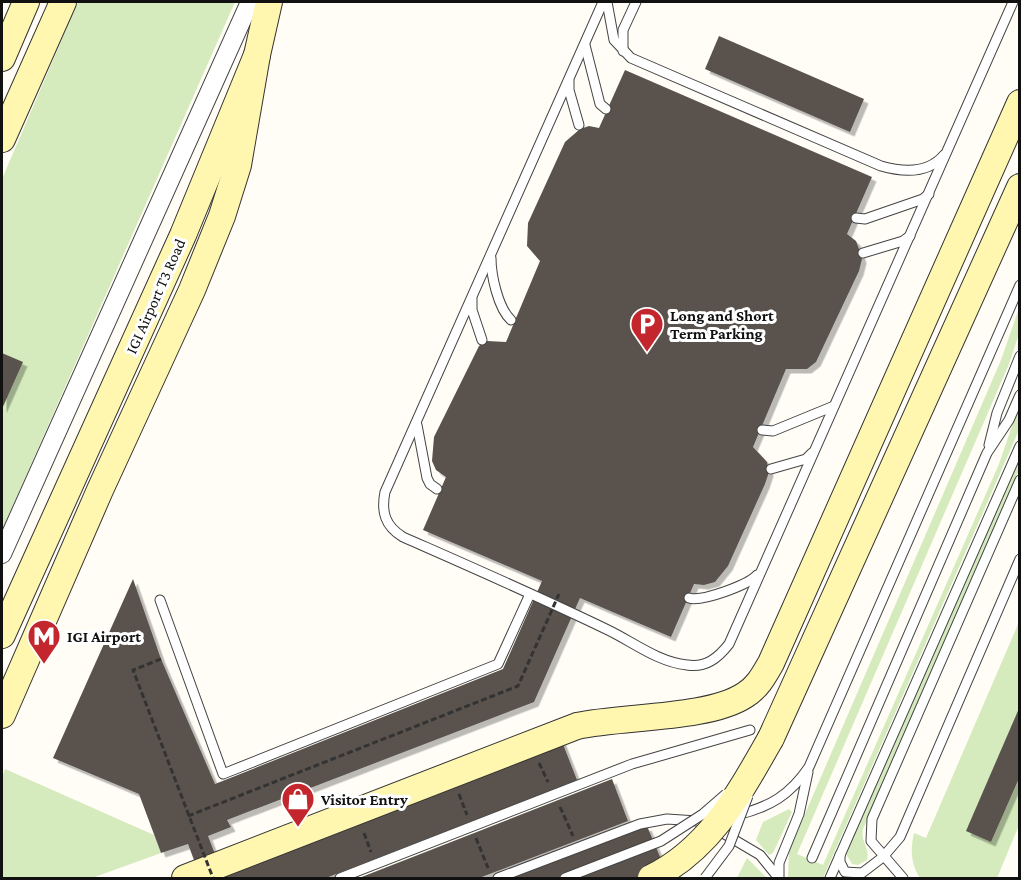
<svg xmlns="http://www.w3.org/2000/svg" width="1021" height="880" font-family="'Crimson Pro',serif">
  <style>
    .green { fill: #d5ebbd }
    .building { fill: #5a524d; filter: url(#shadow) }
    .lines { fill: none; stroke-linecap: round; stroke-linejoin: round }
    .service-casing { stroke: #444; stroke-width: 11 }
    .minor-casing { stroke: #444; stroke-width: 20 }
    .secondary-casing { stroke: #333; stroke-width: 28 }
    .path { stroke: #333; stroke-width: 3; stroke-dasharray: 6 3; stroke-linecap: butt }
    .service { stroke: #fff; stroke-width: 9 }
    .minor { stroke: #fff; stroke-width: 18 }
    .secondary { stroke: #fff6b0; stroke-width: 26 }
    .service-bridge-casing { stroke: #444; stroke-width: 11; stroke-linecap: butt }
    .secondary-bridge-casing { stroke: #333; stroke-width: 28; stroke-linecap: butt }
    .path-bridge { stroke: #333; stroke-width: 3; stroke-dasharray: 6 3; stroke-linecap: butt }
    .service-bridge { stroke: #fff; stroke-width: 9 }
    .secondary-bridge { stroke: #fff6b0; stroke-width: 26 }
    .labels { text-anchor: middle; stroke-width: 6; stroke-linejoin: round; paint-order: stroke }
    .street-label { font-size: 16px; fill: #111; stroke: #fff }
    .poi-label { font-size: 16px; font-weight: bold; fill: #111; stroke: #fff; text-anchor: start }
  </style>
  <defs>
    <filter id="shadow"><feDropShadow dx="4.5" dy="4.5" stdDeviation="0" flood-color="#0004"/></filter>
  </defs>
  <rect width="100%" height="100%" fill="#fffdf5"/>
  <g class="green">
    <path d="M78 2H235L2 530V409L22 362 2 353V179Z"/>
    <path d="M1019 308V334L1009 364 797 854 823 865 999 464 1019 405V430L823 878H788L789 851 1001 360Z"/>
    <path d="M1019 453V470L863 829C860 841 870 848 867 860L858 865 852 864 845 852Z"/>
    <path d="M1019 622V825L997 878H920C911 864 910 850 914 833L926 838Z"/>
    <path d="M5 769 154 835 161 853 92 878H2V777Z"/>
    <path d="M789 809 792 812 773 853 769 855 756 840 763 822Z"/>
    <path d="M747 858 767 878H737Z"/>
  </g>
  <g class="building">
    <path d="M719 36 864 99 850 132 705 69Z"/>
    <path d="M625 70 872 177 847 234 856 241 859 249 862 259 859 271 816 362 807 369H786L753 447 767 462 769 472 765 484 728 566 715 582 704 585 694 584 671 637 580 598 534 702 227 820 231 827 208 836 220 867 561 739 577 780 326 878H193L200 876 188 844 161 853 139 794 53 758 133 579 161 659 215 784 503 669 542 581 423 530 446 477 436 470 432 461 434 437 479 346 487 341 506 342 540 261 527 246 528 223 565 142 580 129 589 126 599 128Z"/>
    <path d="M2 353 23 362 2 409Z"/>
    <path d="M1020 706V776L991 842 966 831Z"/>
    <path d="M612 779 628 821 479 878H359Z"/>
    <path d="M647 826 669 878H510Z"/>
  </g>
  <g class="lines">
    <g class="service-casing">
      <g id="service">
        <path d="M603 2 385 492C381 512 385 526 403 537 471 567 540 597 608 630 633 642 658 662 687 665 706 668 718 658 729 644L1013 2"/>
        <path d="M607 2 614 40 631 58 881 166C902 172 928 174 944 155"/>
        <path d="M585 45 600 104 606 109"/>
        <path d="M623 51V30L636 2"/>
        <path d="M569 81V90L579 125"/>
        <path d="M856 218 865 219 923 199 929 194"/>
        <path d="M863 253 903 241 910 236"/>
        <path d="M491 258C491 275 498 308 511 320"/>
        <path d="M472 299V310L482 340"/>
        <path d="M417 425 427 478 430 484 437 489"/>
        <path d="M762 430 773 431 834 406"/>
        <path d="M989 445 997 413 1020 356"/>
        <path d="M771 469 806 459 812 453"/>
        <path d="M689 598C702 602 748 585 757 575"/>
        <path d="M160 600 223 774 498 664 530 594"/>
        <path d="M737 815C770 807 790 795 809 767L1020 285"/>
        <path d="M716 829 760 855 777 876"/>
        <path d="M840 855V862L845 872 862 873 883 857 900 837 1020 559"/>
        <path d="M812 858 987 453 1009 420 1020 395"/>
        <path d="M340 878 632 764 750 730"/>
        <path d="M498 878 640 824 667 819 697 821"/>
        <path d="M779 878V863L799 814 808 772"/>
        <path d="M830 878 1020 446"/>
        <path d="M903 878 871 841 872 819 1020 480"/>
      </g>
    </g>
    <g class="minor-casing">
      <path id="minor" d="M2 554 250 2"/>
    </g>
    <g class="secondary-casing">
      <g id="secondary">
        <path d="M2 58 26 2"/>
        <path d="M2 139 63 2"/>
        <path d="M2 635 183 235 257 55 269 2"/>
        <path d="M2 715 100 490 192 290 222 216 238 165 257 55"/>
        <path d="M771 738 1020 187"/>
        <path d="M185 878 577 726C624 716 709 719 745 695 758 687 764 675 771 663L1020 103"/>
      </g>
    </g>
    <g class="path">
      <path d="M539 763 548 782"/>
      <path d="M459 794 467 815"/>
      <path d="M560 807 573 836"/>
      <path d="M364 833 371 852"/>
      <path d="M476 838 488 868"/>
    </g>
    <use href="#service" class="service"/>
    <use href="#minor" class="minor"/>
    <use href="#secondary" class="secondary"/>
    <g class="service-bridge-casing">
      <g id="service-bridge">
        <path d="M565 878 661 841 703 814 726 794"/>
        <path d="M705 878 729 846 748 796"/>
      </g>
    </g>
    <g class="secondary-bridge-casing">
      <path id="secondary-bridge" d="M651 878C710 849 739 794 771 738"/>
    </g>
    <g class="path-bridge">
      <path d="M161 659 133 670 213 878"/>
      <path d="M188 816 518 686 559 594"/>
    </g>
    <use href="#service-bridge" class="service-bridge"/>
    <use href="#secondary-bridge" class="secondary-bridge"/>
  </g>
  <defs>
    <g id="parking-pin" transform="scale(1.725)"><path d="M0 17L-7.5 6A9.5 9.5 0 1 1 7.5 6Z" fill="#c4262e" stroke="#fff"/><path d="M-3.5-5.5H1a3.5 3.5 0 0 1 0 7H-1V5.5H-3.5ZM-1-3.4V-.6H.8a1.4 1.4 0 0 0 0-2.8Z" fill="#fff"/></g>
    <g id="metro-pin" transform="scale(1.725)"><path d="M0 17L-7.5 6A9.5 9.5 0 1 1 7.5 6Z" fill="#c4262e" stroke="#fff"/><path d="M-5.5 5V-5H-3L0 0L3-5H5.5V5H3V-.5L0 4L-3-.5V5Z" fill="#fff"/></g>
    <g id="shop-pin" transform="scale(1.725)"><path d="M0 17L-7.5 6A9.5 9.5 0 1 1 7.5 6Z" fill="#c4262e" stroke="#fff"/><path d="M-5-2.5h2.3a2.7 3.5 0 0 1 5.4 0H5L5.5 6h-11ZM-1.5-2.5h3a1.5 2.3 0 0 0-3 0Z" fill="#fff"/></g>
  </defs>
  <g fill-rule="evenodd">
    <use href="#parking-pin" x="647" y="324"/>
    <use href="#metro-pin" x="44" y="636"/>
    <use href="#shop-pin" x="298" y="799"/>
  </g>
  <g class="labels">
    <g class="street-label">
      <text transform="translate(155 296) rotate(-66)" y="6">IGI Airport T3 Road</text>
    </g>
    <g class="poi-label">
      <text x="670" y="321">Long and Short<tspan x="670" dy="18">Term Parking</tspan></text>
      <text x="67" y="642">IGI Airport</text>
      <text x="321" y="805">Visitor Entry</text>
    </g>
  </g>
  <rect width="1021" height="880" fill="none" stroke="#111111" stroke-width="6"/>
</svg>
